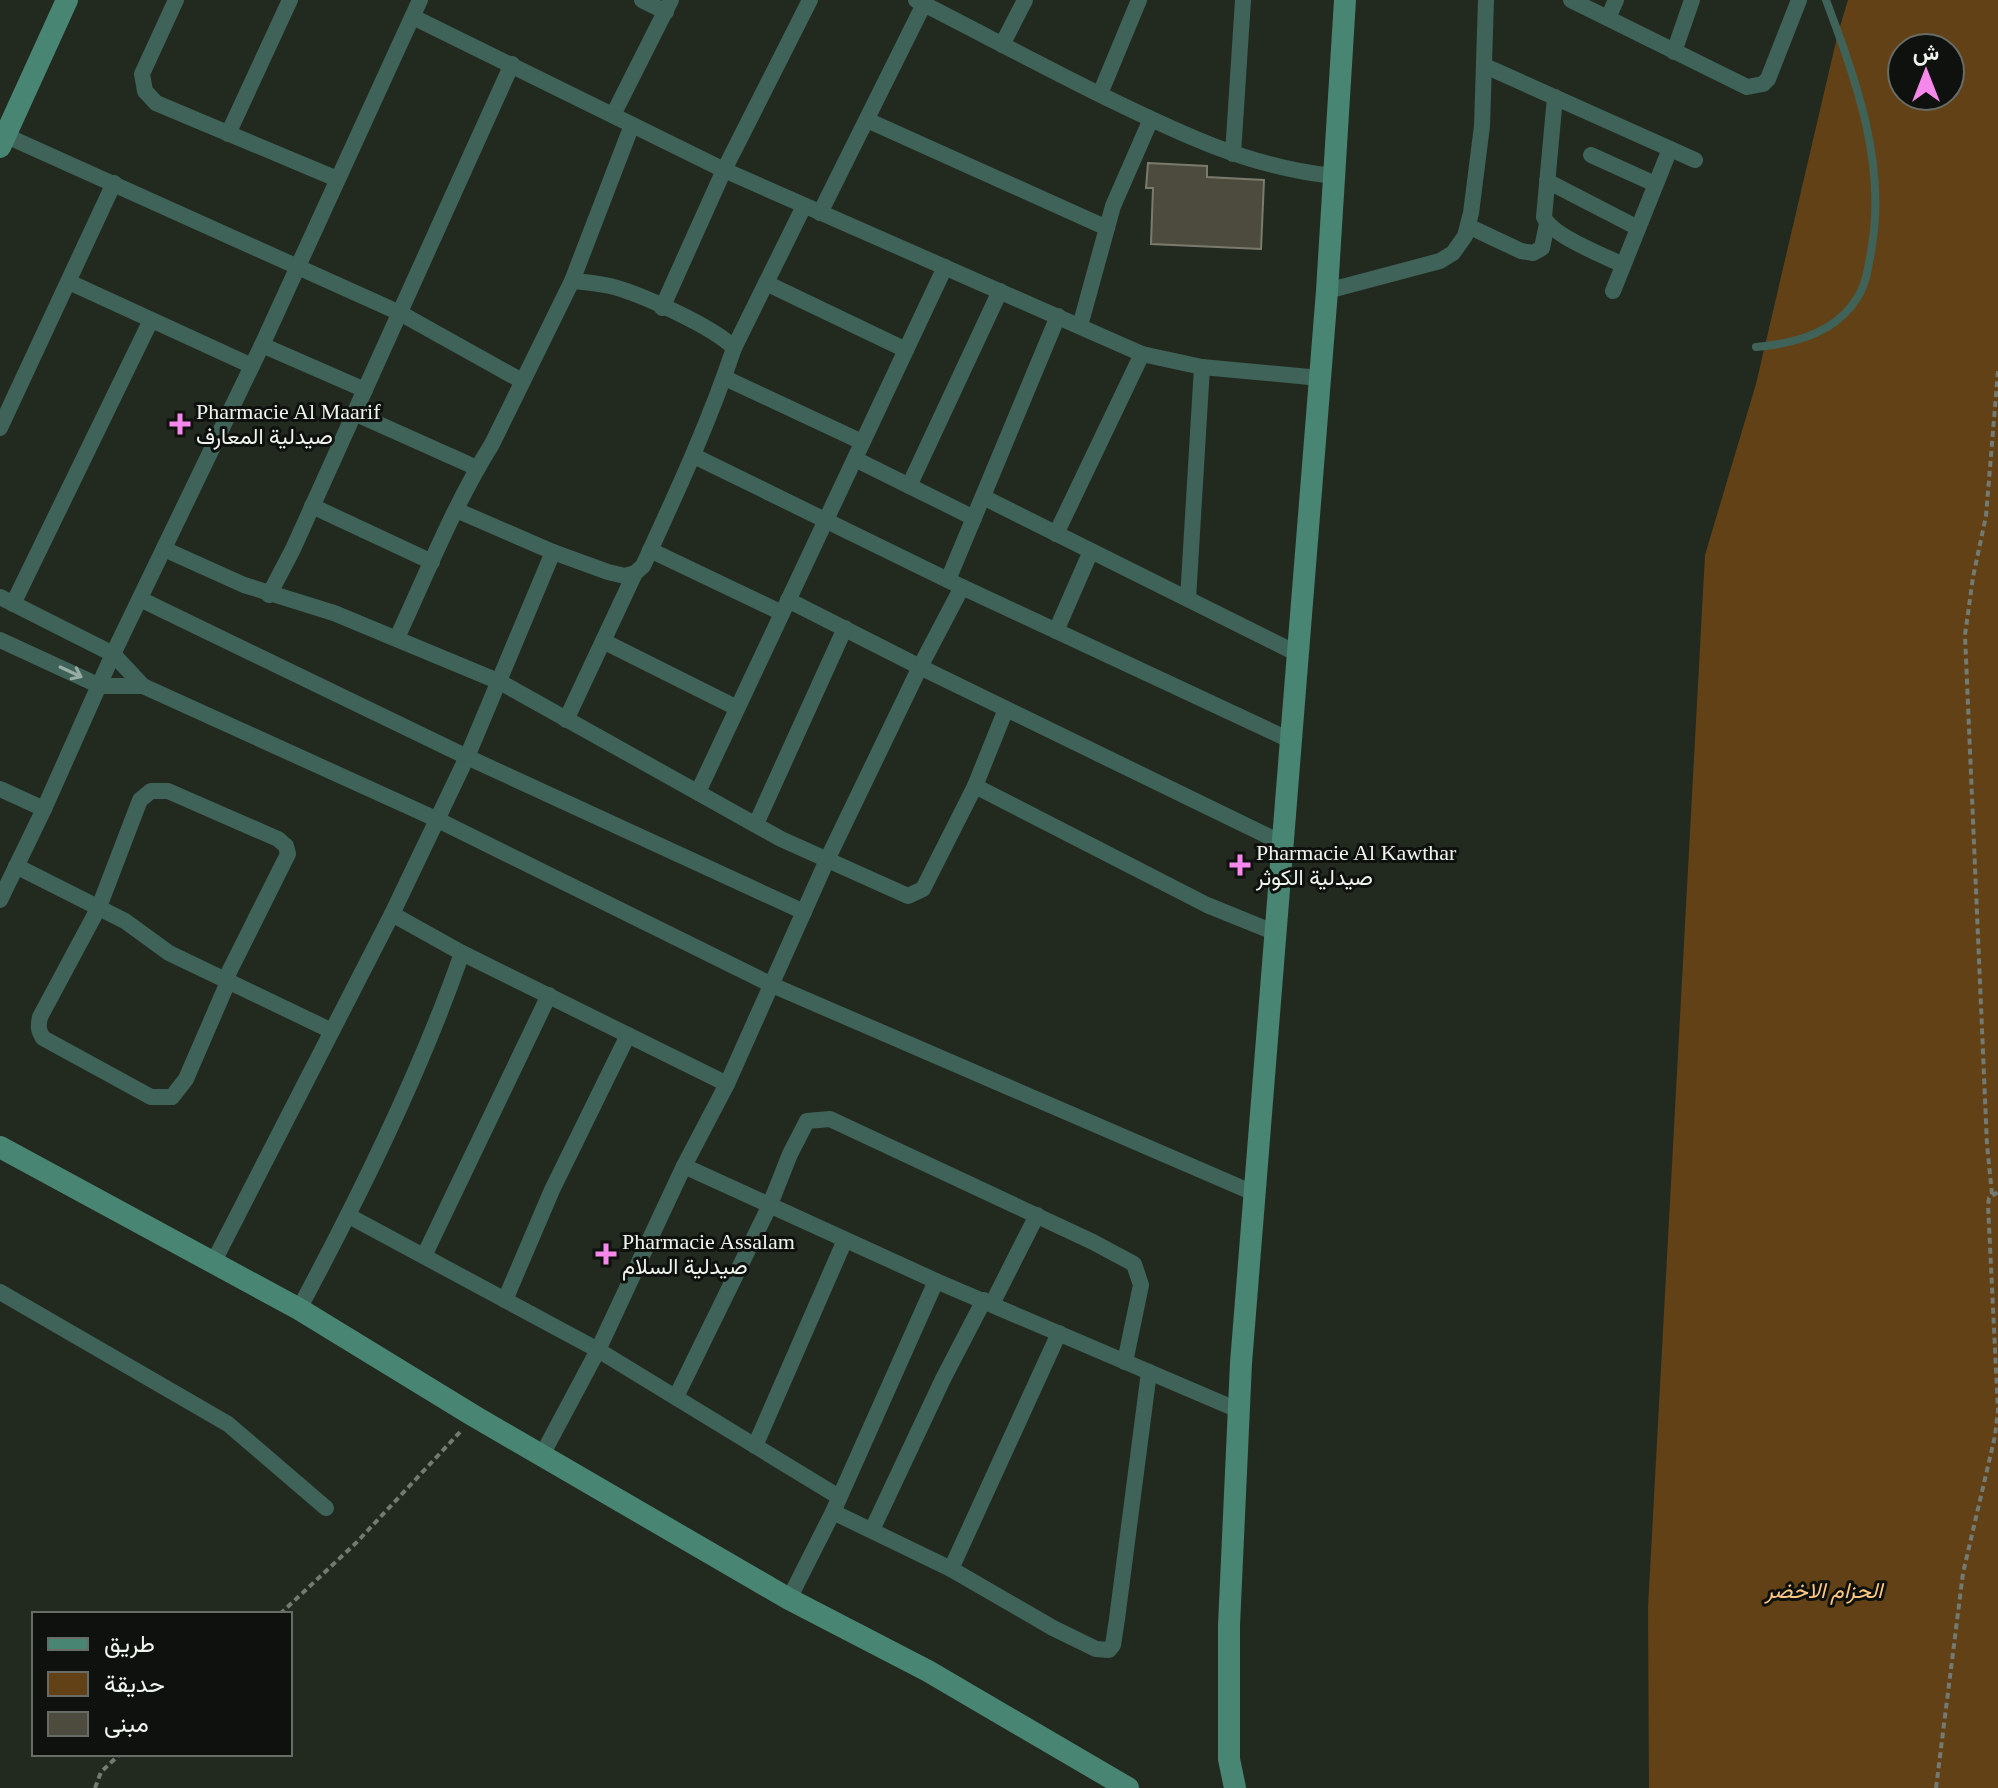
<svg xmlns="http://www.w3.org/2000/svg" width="1998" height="1788" font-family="'Times New Roman',Vazirmatn,serif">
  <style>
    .green { fill: #614115; fill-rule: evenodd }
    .building { fill: #4c4b3e; stroke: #7b7b6d; stroke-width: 2 }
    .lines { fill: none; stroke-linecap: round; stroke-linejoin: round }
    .path { stroke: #737a71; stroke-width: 4; stroke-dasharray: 6 4; stroke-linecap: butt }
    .lane { stroke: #3f6358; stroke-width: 8 }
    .street { stroke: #3f6358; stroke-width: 16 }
    .secondary { stroke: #498573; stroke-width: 22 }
    .oneway { stroke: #97aca3 }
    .poi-dot { fill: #f788eb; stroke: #0e110d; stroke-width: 3 }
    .labels { text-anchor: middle; stroke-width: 6; stroke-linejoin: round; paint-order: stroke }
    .poi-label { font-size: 22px; fill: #eff5ee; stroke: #0e110d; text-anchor: start }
    .park-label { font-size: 22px; font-style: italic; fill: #fec884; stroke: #0e110d }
  </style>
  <rect width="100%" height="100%" fill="#222a20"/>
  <path class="green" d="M1848 0H1998V1788H1649L1648 1608 1705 555 1756 384 1838 33ZM1902 48H1950V96H1902Z"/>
  <path class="building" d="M1148 163 1207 166V177L1264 180 1261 249 1151 244 1153 188H1146Z"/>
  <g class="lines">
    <g class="path">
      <path d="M1992 1194 1987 1145 1965 635 1973 577 1986 516 1998 371"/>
      <path d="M280 1614 356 1543 461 1431"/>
      <path d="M95 1788 101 1772 120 1754"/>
      <path d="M1936 1788 1963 1573 1995 1436 1998 1410 1988 1205 1989 1198 1998 1192"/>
    </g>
    <path class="lane" d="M1756 347C1793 344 1836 333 1857 298 1867 283 1869 263 1872 245 1886 161 1855 78 1826 0"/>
    <g class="street">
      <path d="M176 0 142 74 145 91 156 103 337 179"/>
      <path d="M642 0 666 12"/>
      <path d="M916 0C979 32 1042 66 1105 97 1179 133 1251 168 1334 176"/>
      <path d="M1571 0 1747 87 1763 84 1768 79 1799 0"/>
      <path d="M413 17 724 170 1142 354 1202 367 1320 378"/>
      <path d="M1608 18 1616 0"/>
      <path d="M1002 45 1025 0"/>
      <path d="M1674 52 1692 0"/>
      <path d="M1485 66 1695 160"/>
      <path d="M1100 94 1139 0"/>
      <path d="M1555 97 1544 217C1552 236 1603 255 1623 265"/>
      <path d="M613 115 671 0"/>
      <path d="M867 120 1107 228"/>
      <path d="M0 133 400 313 522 381"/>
      <path d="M228 134 290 0"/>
      <path d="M1233 154 1243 0"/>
      <path d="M1591 155 1655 184"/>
      <path d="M1547 181 1638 228"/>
      <path d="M820 213 924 4"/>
      <path d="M1468 226 1521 251 1533 253 1542 248 1547 224"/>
      <path d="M572 281 632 125"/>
      <path d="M69 282 252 366"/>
      <path d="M766 283 906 350"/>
      <path d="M1327 291 1440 261 1453 253 1465 236 1471 213 1482 126 1486 0"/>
      <path d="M1613 291 1670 149"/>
      <path d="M662 308 724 170 810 0"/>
      <path d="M1080 326 1113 206 1151 119"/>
      <path d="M262 345 365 390"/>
      <path d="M734 348 804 206"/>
      <path d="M725 378 862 442"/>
      <path d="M354 413 477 468"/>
      <path d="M0 428 114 183"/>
      <path d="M694 456 962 587 1292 741"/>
      <path d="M855 459 974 518"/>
      <path d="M909 486 1000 291"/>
      <path d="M983 497 1298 654"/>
      <path d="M312 506 432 562"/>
      <path d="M1056 534 1142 354"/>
      <path d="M164 549 244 585 334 613 500 682 781 839 908 896 923 889 975 786 1006 709"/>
      <path d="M650 550 782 613"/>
      <path d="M948 580 1058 316"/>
      <path d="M269 595 293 549 512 64"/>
      <path d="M0 597 113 654 143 686H100L0 640"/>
      <path d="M140 599 467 757 804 912"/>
      <path d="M1188 599 1202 367"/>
      <path d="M788 600 920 667 1284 844"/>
      <path d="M13 604 151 320"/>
      <path d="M1056 631 1091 551"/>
      <path d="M397 638C427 573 454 505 492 444L572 281C585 282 597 283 610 286 639 293 714 327 734 348 709 423 676 494 643 566L635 573 625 576 608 572 553 552 456 510"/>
      <path d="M603 641 737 708"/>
      <path d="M143 686 436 819 772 985 1256 1194"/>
      <path d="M566 720 635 573"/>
      <path d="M975 786 1207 905 1276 933"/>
      <path d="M0 789 44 809"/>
      <path d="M698 792 945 267"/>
      <path d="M756 824 845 628"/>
      <path d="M16 866 125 921 169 953 332 1031"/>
      <path d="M0 900 44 809 113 654 262 345 420 0"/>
      <path d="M392 914 462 953 727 1084"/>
      <path d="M225 980 288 854 286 846 278 839 168 791H151L140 800 99 907 40 1017C38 1026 38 1030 43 1038L151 1097H172L186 1079 228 982"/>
      <path d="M684 1166 936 1281 1238 1410"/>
      <path d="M349 1216 598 1350 839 1497"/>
      <path d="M424 1256 549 995"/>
      <path d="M213 1263 392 914 467 757 553 552"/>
      <path d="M0 1292 228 1424 326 1508"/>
      <path d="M505 1300 552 1190 628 1035"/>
      <path d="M992 1304 1037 1215"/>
      <path d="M299 1309C359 1197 420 1074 462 953"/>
      <path d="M676 1397 769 1207 790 1154 807 1121 830 1119 1093 1242 1134 1264 1141 1285 1125 1362"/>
      <path d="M755 1446 845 1240"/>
      <path d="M542 1455 598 1350 684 1166 727 1084 827 860 920 667 962 587"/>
      <path d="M833 1512 951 1569 1053 1628 1096 1649 1109 1650 1113 1645 1117 1619 1149 1372"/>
      <path d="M872 1530 943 1379 984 1300"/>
      <path d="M951 1569 1059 1333"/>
      <path d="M789 1599 833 1512 936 1281"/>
    </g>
    <g class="secondary">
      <path d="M0 147 67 0"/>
      <path d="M0 1147 299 1309 474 1416 789 1599 928 1671 1128 1788"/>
      <path d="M1235 1788 1229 1759V1625L1241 1363 1327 291 1345 0"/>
    </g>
  </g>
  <defs><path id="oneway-shaft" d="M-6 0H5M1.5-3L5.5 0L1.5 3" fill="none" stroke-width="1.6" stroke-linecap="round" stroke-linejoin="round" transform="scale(2)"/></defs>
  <use class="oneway" href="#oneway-shaft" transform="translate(71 672) rotate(25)"/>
  <g class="poi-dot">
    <path d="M176 412h8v8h8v8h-8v8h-8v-8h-8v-8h8z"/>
    <path d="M1236 853h8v8h8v8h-8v8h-8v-8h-8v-8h8z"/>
    <path d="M602 1242h8v8h8v8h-8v8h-8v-8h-8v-8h8z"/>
  </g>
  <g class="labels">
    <g class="poi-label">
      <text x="196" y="419">Pharmacie Al Maarif<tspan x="196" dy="25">صيدلية المعارف</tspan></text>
      <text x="1256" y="860">Pharmacie Al Kawthar<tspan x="1256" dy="25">صيدلية الكوثر</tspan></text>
      <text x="622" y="1249">Pharmacie Assalam<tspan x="622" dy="25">صيدلية السلام</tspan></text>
    </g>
    <g class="park-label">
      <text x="1824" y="1598">الحزام الاخضر</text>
    </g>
  </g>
  <rect x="32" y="1612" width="260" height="144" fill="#0e110d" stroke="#686c67" stroke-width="2"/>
  <rect x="48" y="1638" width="40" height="12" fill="#498573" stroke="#686c67" stroke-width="2"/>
  <text x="104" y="1652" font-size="24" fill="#eff5ee">طريق</text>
  <rect x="48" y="1672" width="40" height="24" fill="#614115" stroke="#686c67" stroke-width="2"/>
  <text x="104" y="1692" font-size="24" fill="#eff5ee">حديقة</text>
  <rect x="48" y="1712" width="40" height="24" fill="#4c4b3e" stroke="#686c67" stroke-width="2"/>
  <text x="104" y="1732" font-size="24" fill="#eff5ee">مبنى</text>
  <g transform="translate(1926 72)"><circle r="38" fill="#0e110d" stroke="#686c67" stroke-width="2"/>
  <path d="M0-6L14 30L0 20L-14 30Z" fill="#f788eb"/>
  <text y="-12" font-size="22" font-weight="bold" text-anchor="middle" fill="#eff5ee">ش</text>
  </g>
</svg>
